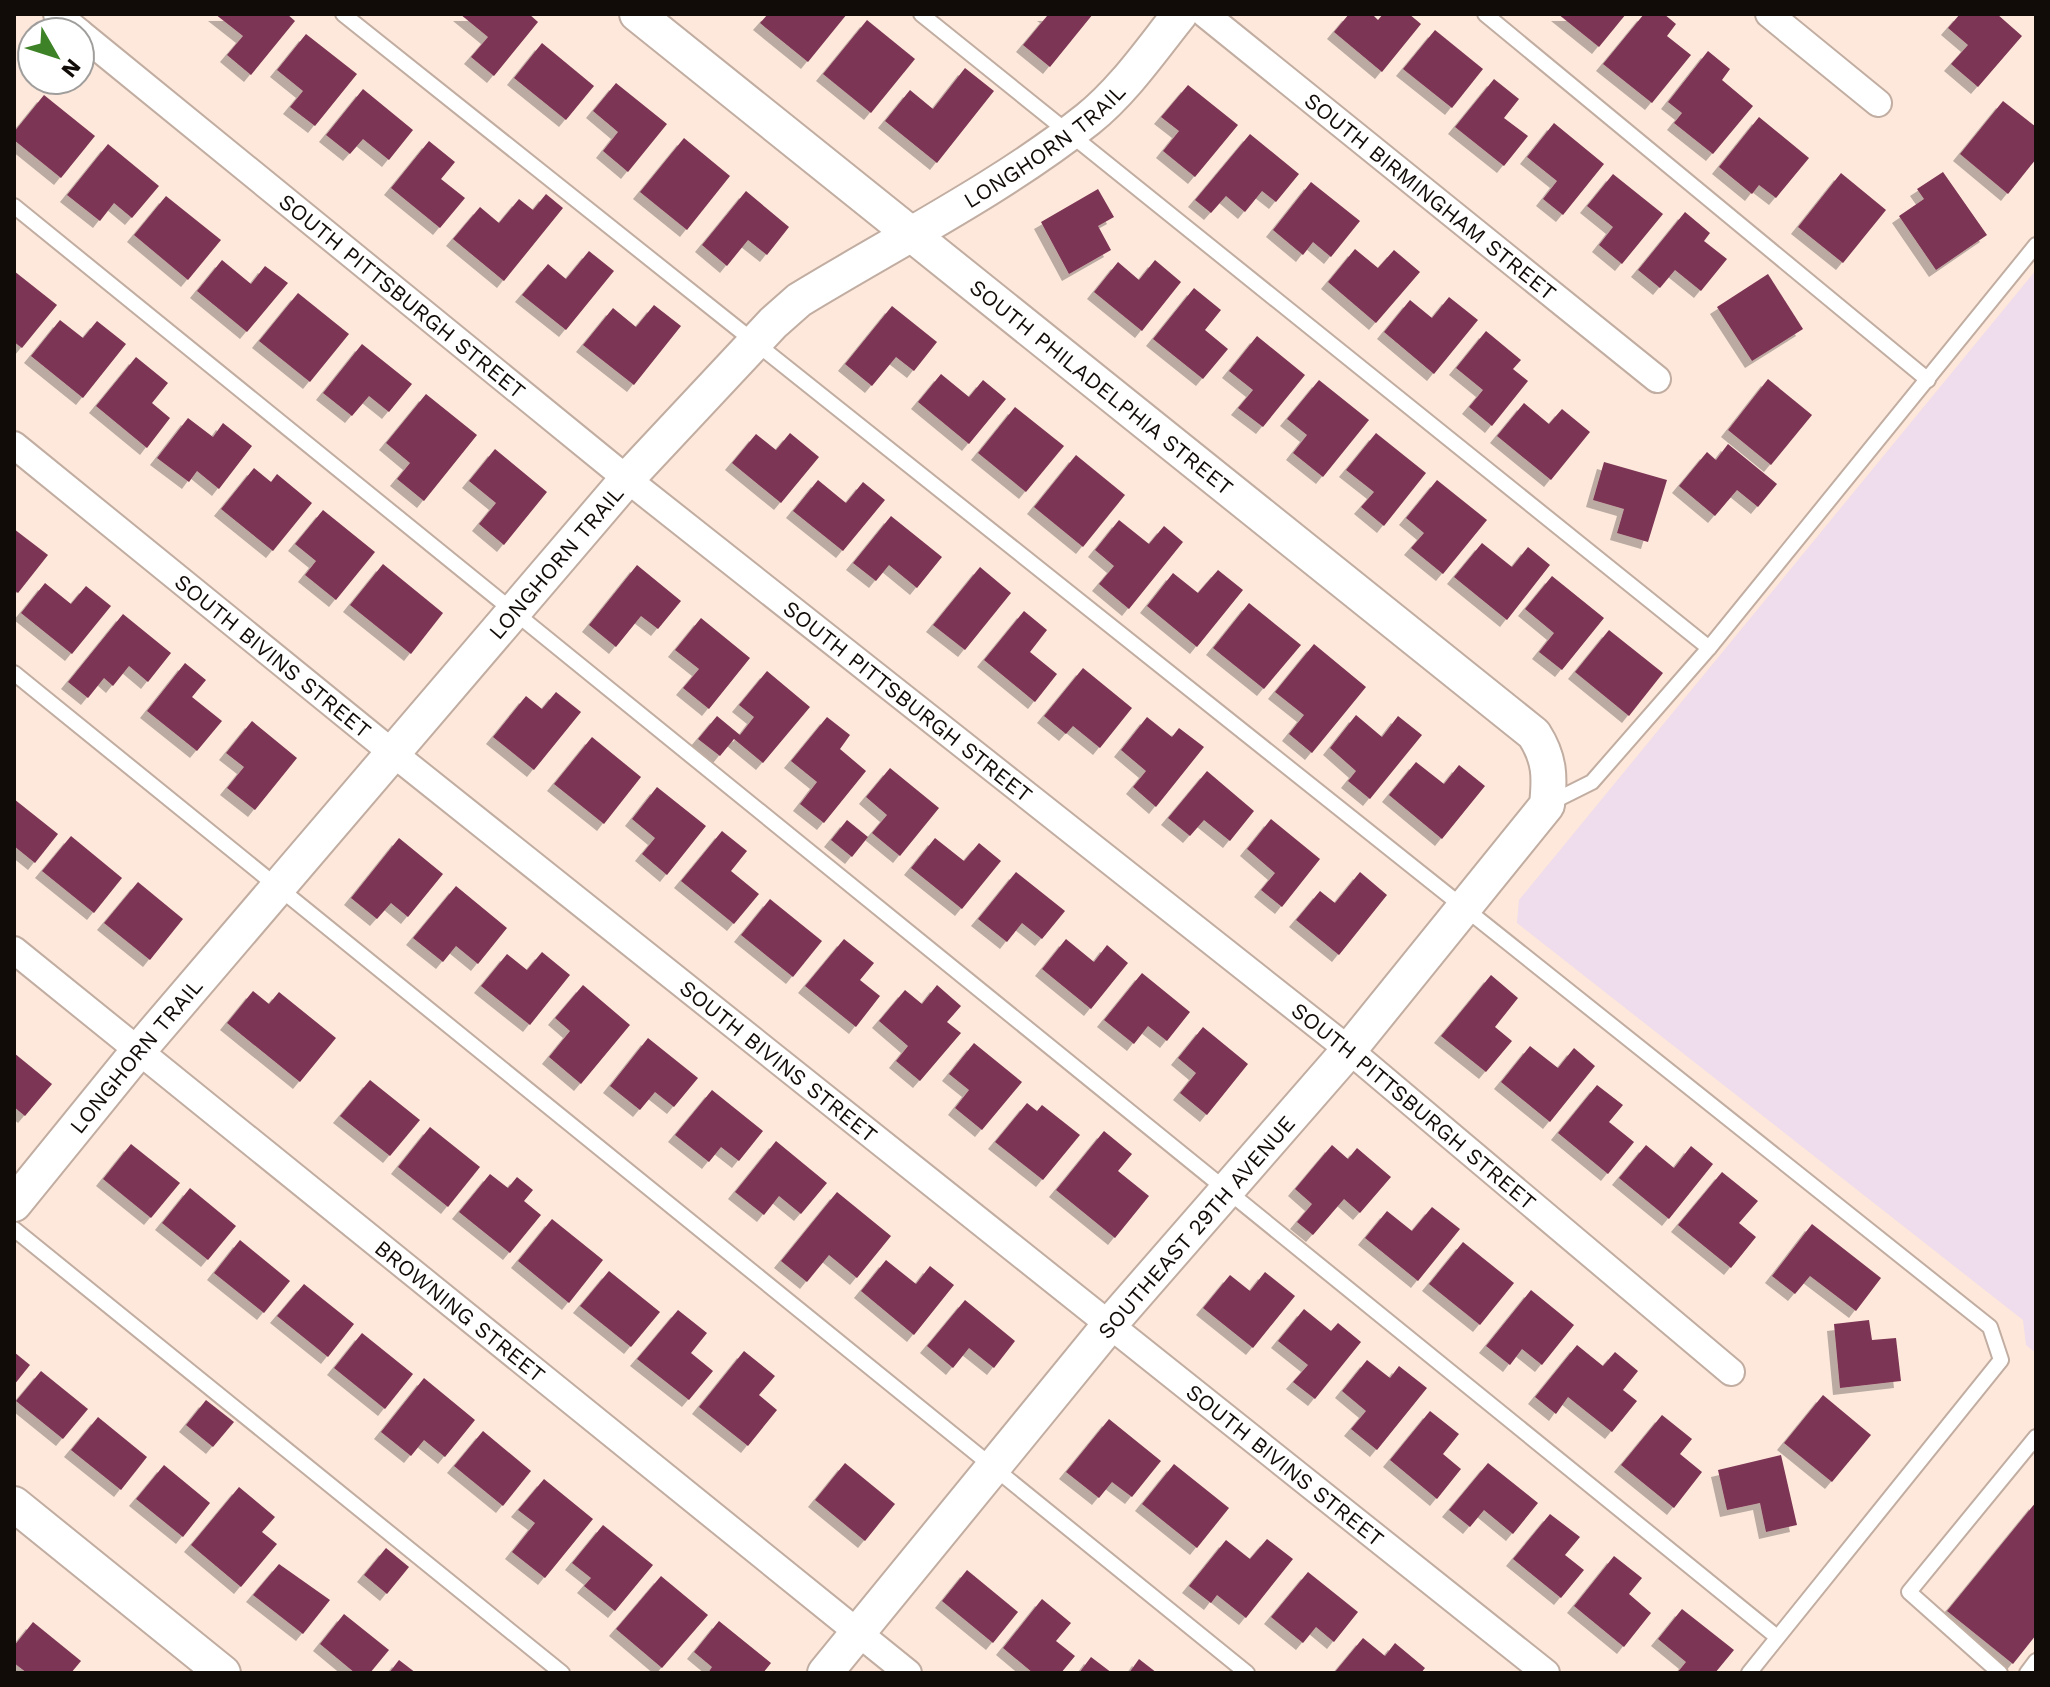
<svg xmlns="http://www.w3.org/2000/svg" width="2050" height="1687" font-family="'Work Sans',sans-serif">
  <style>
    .commercial { fill: #efdcec }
    .building { fill: #7d3554; filter: url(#shadow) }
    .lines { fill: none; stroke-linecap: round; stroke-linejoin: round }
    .service-casing { stroke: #c1ada1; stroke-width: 18 }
    .minor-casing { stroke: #c1ada1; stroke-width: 30 }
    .tertiary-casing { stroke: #c1ada1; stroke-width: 38 }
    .service { stroke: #fff; stroke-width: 14 }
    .minor { stroke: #fff; stroke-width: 26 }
    .tertiary { stroke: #fff; stroke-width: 34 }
    .labels { text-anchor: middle; stroke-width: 8; stroke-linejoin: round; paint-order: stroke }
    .street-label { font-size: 22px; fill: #120c08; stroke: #fff }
  </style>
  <defs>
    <filter id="shadow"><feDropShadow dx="-7" dy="7" stdDeviation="0" flood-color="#0004"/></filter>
  </defs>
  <rect width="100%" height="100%" fill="#fde8db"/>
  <path class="commercial" d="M2036 270V1353L2026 1345 2023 1320 1517 923 1519 900Z"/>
  <g class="building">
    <path d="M215 14H287L295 21 251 75 227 55 243 36Z"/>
    <path d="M460 14H529L538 22 494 76 471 57 488 37Z"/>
    <path d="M768 14H847L808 62 760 23Z"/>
    <path d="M1044 14H1093L1050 67 1023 45 1047 16Z"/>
    <path d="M1349 14H1372L1378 20 1383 14H1409L1421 24 1382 72 1334 32Z"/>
    <path d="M1558 14H1626L1599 47Z"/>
    <path d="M1644 14H1664L1676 24 1667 36 1691 55 1652 103 1603 64Z"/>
    <path d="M1960 14H1997L2022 36 1978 87 1951 64 1968 45 1948 28Z"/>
    <path d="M867 20 915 59 871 113 823 74Z"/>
    <path d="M1435 30 1483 69 1452 108 1403 69Z"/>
    <path d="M306 34 357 74 315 126 290 107 303 91 277 70Z"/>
    <path d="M542 43 594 86 566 120 514 78Z"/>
    <path d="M1708 51 1730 69 1722 80 1753 106 1713 154 1674 123 1682 113 1668 102Z"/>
    <path d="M965 68 994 91 937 163 885 121 910 90 933 109Z"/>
    <path d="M1494 79 1519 99 1504 118 1528 136 1504 166 1455 127Z"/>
    <path d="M616 83 667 124 628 172 603 151 618 132 593 111Z"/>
    <path d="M1188 85 1238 125 1195 177 1163 151 1179 131 1161 117Z"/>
    <path d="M363 89 413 130 389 160 363 139 350 154 326 135Z"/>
    <path d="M44 95 95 136 61 178 14 140V132Z"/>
    <path d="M2003 101 2036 127V159L2008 194 1960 154Z"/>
    <path d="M1759 117 1809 158 1776 198 1759 185 1752 194 1719 167Z"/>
    <path d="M1554 123 1604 164 1563 215 1543 199 1557 181 1527 157Z"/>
    <path d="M1250 134 1299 174 1276 202 1262 191 1245 212 1226 196 1211 213 1195 200Z"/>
    <path d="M684 138 730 176 687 230 640 192Z"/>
    <path d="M429 141 455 162 441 179 465 198 440 228 391 188Z"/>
    <path d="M108 144 159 186 132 218 114 203 100 221 67 195Z"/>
    <path d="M1943 172 1987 235 1936 270 1899 216 1924 199 1917 189Z"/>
    <path d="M1841 173 1886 210 1843 263 1798 227Z"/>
    <path d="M1613 174 1663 214 1622 264 1599 245 1613 227 1587 206Z"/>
    <path d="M1311 182 1360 221 1331 257 1313 242 1303 255 1273 230Z"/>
    <path d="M1098 189 1114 217 1098 226 1111 250 1069 274 1041 222Z"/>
    <path d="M746 191 789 227 767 255 748 240 727 266 702 245Z"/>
    <path d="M546 194 563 208 504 281 453 239 480 207 499 223 519 199 533 210Z"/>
    <path d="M166 196 221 240 188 280 134 235Z"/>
    <path d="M1685 212 1710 233 1704 241 1727 259 1701 291 1675 270 1660 288 1638 270Z"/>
    <path d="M1355 249 1378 268 1394 250 1420 272 1376 323 1328 282Z"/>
    <path d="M589 251 614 271 566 330 522 295 548 264 566 279Z"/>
    <path d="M222 260 251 284 265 266 288 283 247 332 197 291Z"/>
    <path d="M1155 260 1181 282 1142 331 1094 292 1118 262 1139 280Z"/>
    <path d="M14 271 57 305 22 348 14 342Z"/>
    <path d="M1768 274 1803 329 1752 361 1717 307Z"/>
    <path d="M1194 288 1221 310 1205 330 1228 349 1203 379 1153 339Z"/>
    <path d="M298 293 349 334 310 382 259 341Z"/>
    <path d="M1449 297 1478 320 1434 374 1384 332 1410 300 1432 318Z"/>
    <path d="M654 305 681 326 634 385 583 345 613 308 636 327Z"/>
    <path d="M892 306 937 342 914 371 896 357 872 386 845 364Z"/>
    <path d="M60 320 83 338 97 321 126 344 83 398 31 356Z"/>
    <path d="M1486 331 1521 360 1513 369 1528 381 1492 426 1469 407 1483 390 1456 368Z"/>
    <path d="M1257 336 1305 375 1263 427 1238 408 1253 390 1229 371Z"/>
    <path d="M362 344 412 384 389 412 369 396 352 416 323 393Z"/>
    <path d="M136 357 168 383 152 403 170 418 147 448 96 406Z"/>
    <path d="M941 374 969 397 983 380 1006 399 969 444 918 402Z"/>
    <path d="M1768 379 1812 415 1771 465 1728 430Z"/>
    <path d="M1319 380 1369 420 1323 477 1293 453 1307 435 1287 419Z"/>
    <path d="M426 394 477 435 424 501 397 479 410 463 386 443Z"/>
    <path d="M1524 403 1549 424 1562 409 1590 432 1551 480 1497 436Z"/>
    <path d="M1015 407 1064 446 1026 492 978 453Z"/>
    <path d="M188 418 213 437 223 423 252 446 219 489 197 471 189 482 157 458Z"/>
    <path d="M790 433 819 457 781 503 732 463 756 434 776 450Z"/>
    <path d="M1376 433 1426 473 1384 526 1361 507 1374 492 1346 470Z"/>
    <path d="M1728 444 1777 484 1758 507 1737 490 1715 516 1679 486 1707 452 1716 460Z"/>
    <path d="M495 449 547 492 504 545 479 524 496 503 469 481Z"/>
    <path d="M1076 455 1125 495 1083 547 1034 507Z"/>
    <path d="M1604 462 1667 480 1648 542 1617 533 1624 509 1593 500Z"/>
    <path d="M254 468 271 482 277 474 312 503 273 551 221 509Z"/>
    <path d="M818 480 846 503 863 482 885 500 843 551 793 511Z"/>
    <path d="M1437 480 1487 520 1443 574 1411 548 1424 533 1406 518Z"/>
    <path d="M323 510 375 552 336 600 305 575 316 561 295 544Z"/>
    <path d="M891 516 942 557 917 588 889 565 876 581 853 563Z"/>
    <path d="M1119 520 1149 544 1164 526 1183 542 1129 609 1099 584 1114 566 1095 550Z"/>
    <path d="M14 529 48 555 18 593 14 590Z"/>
    <path d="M1482 543 1512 567 1528 547 1550 565 1507 620 1454 577Z"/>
    <path d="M383 564 443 613 411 654 350 605Z"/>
    <path d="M637 565 681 601 658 629 641 616 616 647 589 625Z"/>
    <path d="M980 567 1011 593 965 650 933 625Z"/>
    <path d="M1218 570 1243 590 1197 647 1147 606 1173 573 1198 593Z"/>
    <path d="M1552 576 1604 618 1562 670 1539 652 1554 633 1525 609Z"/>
    <path d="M45 583 71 604 86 586 111 606 72 654 21 613Z"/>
    <path d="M1249 603 1301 645 1264 689 1213 648Z"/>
    <path d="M1024 611 1047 630 1030 652 1057 674 1035 702 984 660Z"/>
    <path d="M123 614 171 653 148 682 129 666 113 686 104 678 88 698 68 682Z"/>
    <path d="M701 618 750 658 709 709 683 688 699 669 675 650Z"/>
    <path d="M1609 630 1663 673 1629 716 1575 672Z"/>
    <path d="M1314 644 1366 687 1312 753 1289 734 1304 715 1275 692Z"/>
    <path d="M185 663 206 680 192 697 222 721 197 751 147 711Z"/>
    <path d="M1083 668 1132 708 1100 748 1073 726 1066 734 1044 716Z"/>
    <path d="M767 671 810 707 763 763 734 739 720 756 698 739 717 716 740 735 754 717 739 705Z"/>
    <path d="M556 692 581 712 534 770 493 737 526 696 542 709Z"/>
    <path d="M1356 715 1382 737 1398 716 1422 735 1370 799 1348 781 1356 771 1330 748Z"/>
    <path d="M827 717 850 735 840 749 866 771 824 823 800 804 817 782 791 761Z"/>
    <path d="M1147 717 1172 737 1179 728 1204 747 1156 807 1133 787 1146 771 1121 750Z"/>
    <path d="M252 721 297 758 255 810 227 788 244 767 226 753Z"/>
    <path d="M592 737 641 777 604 824 554 784Z"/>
    <path d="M1416 762 1444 784 1459 765 1485 786 1442 839 1389 795Z"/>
    <path d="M890 768 939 808 900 856 872 833 887 815 866 797Z"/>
    <path d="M1207 771 1254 811 1230 841 1204 820 1190 836 1168 818Z"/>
    <path d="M657 787 706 826 667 875 642 854 655 838 632 819Z"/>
    <path d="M14 799 58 834 35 863 14 846Z"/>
    <path d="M1271 819 1320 859 1282 907 1261 890 1275 873 1247 849Z"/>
    <path d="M847 820 868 837 852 857 831 840Z"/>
    <path d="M722 831 747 851 731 871 759 894 734 924 681 881Z"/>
    <path d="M71 836 122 878 94 913 42 871Z"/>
    <path d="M399 838 443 874 408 917 391 903 377 919 351 898Z"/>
    <path d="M935 838 964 861 979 843 1001 861 962 909 911 868Z"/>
    <path d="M1016 872 1065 911 1042 939 1022 923 1007 942 978 919Z"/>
    <path d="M1360 872 1387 895 1339 955 1296 920 1320 891 1335 903Z"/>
    <path d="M138 882 183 919 150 960 104 923Z"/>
    <path d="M456 886 507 928 478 964 456 946 443 962 413 938Z"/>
    <path d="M770 899 822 941 793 977 741 935Z"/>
    <path d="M844 939 874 963 860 980 880 996 856 1027 805 986Z"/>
    <path d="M1066 939 1094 962 1107 945 1128 963 1091 1009 1042 969Z"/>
    <path d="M542 952 570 975 530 1025 481 986 507 954 527 970Z"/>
    <path d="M1142 973 1190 1012 1167 1041 1148 1026 1134 1044 1104 1020Z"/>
    <path d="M1491 975 1518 998 1495 1027 1512 1041 1486 1072 1441 1036Z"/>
    <path d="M583 985 630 1025 581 1084 549 1057 570 1031 555 1018Z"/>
    <path d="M937 985 961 1006 947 1022 961 1033 920 1081 896 1061 908 1046 879 1021 905 990 922 1004Z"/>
    <path d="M253 991 269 1004 279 992 336 1038 300 1082 227 1023Z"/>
    <path d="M1203 1027 1248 1064 1207 1115 1180 1093 1196 1073 1178 1058Z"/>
    <path d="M648 1038 698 1078 674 1107 655 1092 640 1110 610 1086Z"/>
    <path d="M974 1043 1022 1082 982 1130 955 1108 969 1090 949 1074Z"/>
    <path d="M1530 1046 1558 1068 1574 1048 1595 1066 1550 1122 1501 1082Z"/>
    <path d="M14 1053 52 1084 25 1116 14 1107Z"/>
    <path d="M370 1080 420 1120 390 1156 340 1116Z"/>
    <path d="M1597 1085 1623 1105 1609 1122 1634 1142 1608 1174 1558 1133Z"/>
    <path d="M712 1090 763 1131 739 1161 721 1147 709 1162 675 1135Z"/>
    <path d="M1027 1103 1037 1111 1042 1105 1080 1135 1043 1180 995 1142Z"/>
    <path d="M430 1127 480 1167 448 1207 398 1167Z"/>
    <path d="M1104 1131 1132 1154 1118 1171 1149 1196 1115 1238 1056 1190Z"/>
    <path d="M776 1141 827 1183 801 1214 779 1196 764 1215 735 1192Z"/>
    <path d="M131 1144 180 1183 151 1218 103 1179Z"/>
    <path d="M1332 1145 1348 1159 1357 1148 1391 1177 1360 1213 1344 1199 1313 1235 1297 1222 1312 1204 1295 1189Z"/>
    <path d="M1646 1145 1674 1168 1691 1146 1713 1164 1669 1219 1619 1178Z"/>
    <path d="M1722 1172 1758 1201 1739 1223 1756 1237 1731 1268 1678 1225Z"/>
    <path d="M490 1174 508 1188 517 1177 533 1190 524 1201 541 1215 510 1253 459 1212Z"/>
    <path d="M190 1188 236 1226 208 1260 162 1223Z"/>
    <path d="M837 1192 891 1236 857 1278 829 1255 807 1282 781 1261Z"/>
    <path d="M1432 1207 1460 1229 1418 1281 1365 1238 1387 1211 1412 1231Z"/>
    <path d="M552 1219 603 1260 569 1303 518 1261Z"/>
    <path d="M1812 1224 1881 1278 1856 1311 1810 1276 1795 1294 1772 1276Z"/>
    <path d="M240 1240 290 1281 264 1313 214 1273Z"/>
    <path d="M1463 1242 1514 1283 1480 1325 1429 1284Z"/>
    <path d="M886 1260 916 1284 930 1266 954 1285 914 1335 861 1291Z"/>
    <path d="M609 1271 660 1312 631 1347 580 1306Z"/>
    <path d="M1265 1272 1295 1296 1253 1348 1203 1308 1230 1275 1250 1291Z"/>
    <path d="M304 1284 354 1324 328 1357 277 1316Z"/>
    <path d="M1531 1290 1574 1325 1542 1365 1522 1349 1510 1365 1486 1346Z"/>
    <path d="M965 1300 1015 1341 994 1368 969 1348 953 1368 927 1346Z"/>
    <path d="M1304 1309 1331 1331 1338 1323 1361 1342 1315 1399 1293 1382 1308 1365 1278 1341Z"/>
    <path d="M678 1310 707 1333 691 1353 713 1371 689 1400 637 1359Z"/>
    <path d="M1869 1320 1872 1340 1896 1338 1901 1381 1840 1388 1834 1324Z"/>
    <path d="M362 1333 413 1374 385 1409 334 1368Z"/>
    <path d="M1577 1345 1603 1366 1615 1352 1638 1371 1623 1390 1637 1401 1612 1432 1568 1397 1556 1414 1535 1397Z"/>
    <path d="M744 1351 775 1376 759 1395 777 1410 748 1446 699 1407Z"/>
    <path d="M14 1352 30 1365 14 1385Z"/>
    <path d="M1367 1360 1390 1378 1399 1366 1427 1388 1377 1450 1351 1429 1366 1411 1342 1391Z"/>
    <path d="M41 1371 88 1409 63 1439 16 1401Z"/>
    <path d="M424 1378 475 1420 445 1457 424 1440 411 1456 381 1432Z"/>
    <path d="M1823 1395 1871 1435 1832 1482 1784 1443Z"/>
    <path d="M206 1400 234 1422 213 1447 186 1425Z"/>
    <path d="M1430 1411 1459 1434 1443 1454 1461 1469 1437 1499 1390 1460Z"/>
    <path d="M1662 1415 1692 1439 1680 1454 1702 1472 1674 1508 1621 1465Z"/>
    <path d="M98 1417 147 1457 121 1490 71 1450Z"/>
    <path d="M1109 1419 1161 1461 1132 1497 1112 1482 1099 1498 1066 1472Z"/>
    <path d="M483 1431 531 1471 503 1506 454 1466Z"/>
    <path d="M1781 1455 1797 1525 1766 1532 1760 1503 1727 1510 1718 1470Z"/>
    <path d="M845 1463 895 1504 865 1541 815 1500Z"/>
    <path d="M1488 1463 1538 1503 1513 1534 1484 1510 1470 1527 1449 1510Z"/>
    <path d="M1174 1464 1229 1508 1197 1548 1142 1504Z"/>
    <path d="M164 1465 210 1503 183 1537 136 1499Z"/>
    <path d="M544 1479 593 1519 545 1578 512 1552 535 1523 518 1510Z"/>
    <path d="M239 1487 275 1517 262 1532 277 1544 241 1587 191 1545Z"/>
    <path d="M2036 1502V1635L2013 1664 1947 1611Z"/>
    <path d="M1550 1514 1580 1537 1565 1555 1584 1570 1561 1598 1513 1559Z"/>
    <path d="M603 1525 653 1565 615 1611 584 1586 591 1578 572 1563Z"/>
    <path d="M1267 1539 1293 1559 1246 1618 1217 1595 1211 1603 1189 1586 1226 1540 1250 1559Z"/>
    <path d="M386 1548 409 1567 387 1594 364 1575Z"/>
    <path d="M1614 1556 1642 1578 1629 1594 1651 1613 1624 1647 1574 1606Z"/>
    <path d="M279 1564 330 1600 303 1634 253 1595Z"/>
    <path d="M967 1570 1018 1612 993 1643 942 1601Z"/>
    <path d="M1308 1572 1358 1612 1334 1642 1316 1627 1303 1643 1271 1617Z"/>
    <path d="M661 1576 708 1615 662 1668 616 1629Z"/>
    <path d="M1042 1599 1071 1623 1056 1641 1075 1656 1061 1673H1033L1003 1648Z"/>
    <path d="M1682 1609 1734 1650 1715 1673H1677L1686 1662 1658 1639Z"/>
    <path d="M344 1614 389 1650 370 1673H355L320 1644Z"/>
    <path d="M719 1621 771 1663 763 1673H708L712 1667 694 1652Z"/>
    <path d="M33 1622 81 1661 71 1673H27L14 1663V1646Z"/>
    <path d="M1363 1638 1385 1656 1395 1643 1425 1668 1421 1673H1334Z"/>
    <path d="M1091 1657 1112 1673H1079Z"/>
    <path d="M1139 1659 1157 1673H1129Z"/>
    <path d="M399 1660 416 1673H389Z"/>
  </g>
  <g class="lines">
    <g class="service-casing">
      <g id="service">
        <path d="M343 14 1990 1327 2001 1360 1749 1673"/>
        <path d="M921 14 1709 648"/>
        <path d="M1485 14 1928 380"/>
        <path d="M14 206 1777 1637"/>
        <path d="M14 673 1247 1673"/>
        <path d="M1550 803 1592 782 1709 648 2036 245"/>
        <path d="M14 1229 562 1673"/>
        <path d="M2000 1673 1909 1592 2036 1437"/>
        <path d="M2027 1673 2036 1661"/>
      </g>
    </g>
    <g class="minor-casing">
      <g id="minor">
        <path d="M57 14 79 32"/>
        <path id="s1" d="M1205 14 1657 379"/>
        <path d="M1769 14 1878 103"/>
        <path id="s2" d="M80 33 627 479 1349 1050 1731 1372"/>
        <path id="s3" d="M14 445 394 754 1546 1673"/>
        <path id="s4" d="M14 950 908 1673"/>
      </g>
    </g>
    <g class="tertiary-casing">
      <g id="tertiary">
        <path id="s5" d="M637 14 1534 734C1550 759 1550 777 1547 805L1349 1050 1111 1323 825 1673"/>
        <path id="s6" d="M14 1204 139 1050 627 479 773 323 799 300C894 242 1001 188 1088 119 1124 90 1151 50 1180 14"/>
        <path d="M14 1504 223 1673"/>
      </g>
    </g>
    <use href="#service" class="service"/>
    <use href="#minor" class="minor"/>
    <use href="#tertiary" class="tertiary"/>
  </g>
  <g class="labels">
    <g class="street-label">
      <text dy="8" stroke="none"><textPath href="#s6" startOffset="1488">LONGHORN TRAIL</textPath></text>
      <text dy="8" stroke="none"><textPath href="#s1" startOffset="290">SOUTH BIRMINGHAM STREET</textPath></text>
      <text dy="8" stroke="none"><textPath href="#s2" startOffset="416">SOUTH PITTSBURGH STREET</textPath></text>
      <text dy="8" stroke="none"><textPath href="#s5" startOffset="596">SOUTH PHILADELPHIA STREET</textPath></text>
      <text dy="8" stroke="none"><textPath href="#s6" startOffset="840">LONGHORN TRAIL</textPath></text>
      <text dy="8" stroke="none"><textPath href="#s3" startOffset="334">SOUTH BIVINS STREET</textPath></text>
      <text dy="8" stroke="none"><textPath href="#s2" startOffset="1064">SOUTH PITTSBURGH STREET</textPath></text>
      <text dy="8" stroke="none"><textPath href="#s6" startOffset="192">LONGHORN TRAIL</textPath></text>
      <text dy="8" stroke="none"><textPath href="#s3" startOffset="982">SOUTH BIVINS STREET</textPath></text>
      <text dy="8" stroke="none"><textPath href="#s2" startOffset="1712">SOUTH PITTSBURGH STREET</textPath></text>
      <text transform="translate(1196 1227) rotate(-49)" y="8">SOUTHEAST 29TH AVENUE</text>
      <text dy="8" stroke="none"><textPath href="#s4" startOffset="574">BROWNING STREET</textPath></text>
      <text dy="8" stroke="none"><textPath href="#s3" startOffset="1630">SOUTH BIVINS STREET</textPath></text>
    </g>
  </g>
  <rect width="2050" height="1687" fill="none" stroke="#120c08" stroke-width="32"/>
  <g transform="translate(56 56) rotate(129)"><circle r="38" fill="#ffffff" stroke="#a09e9c" stroke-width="2"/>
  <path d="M0-6L14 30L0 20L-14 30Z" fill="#3d8226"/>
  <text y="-12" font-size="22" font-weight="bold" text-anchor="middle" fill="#120c08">N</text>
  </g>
</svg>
